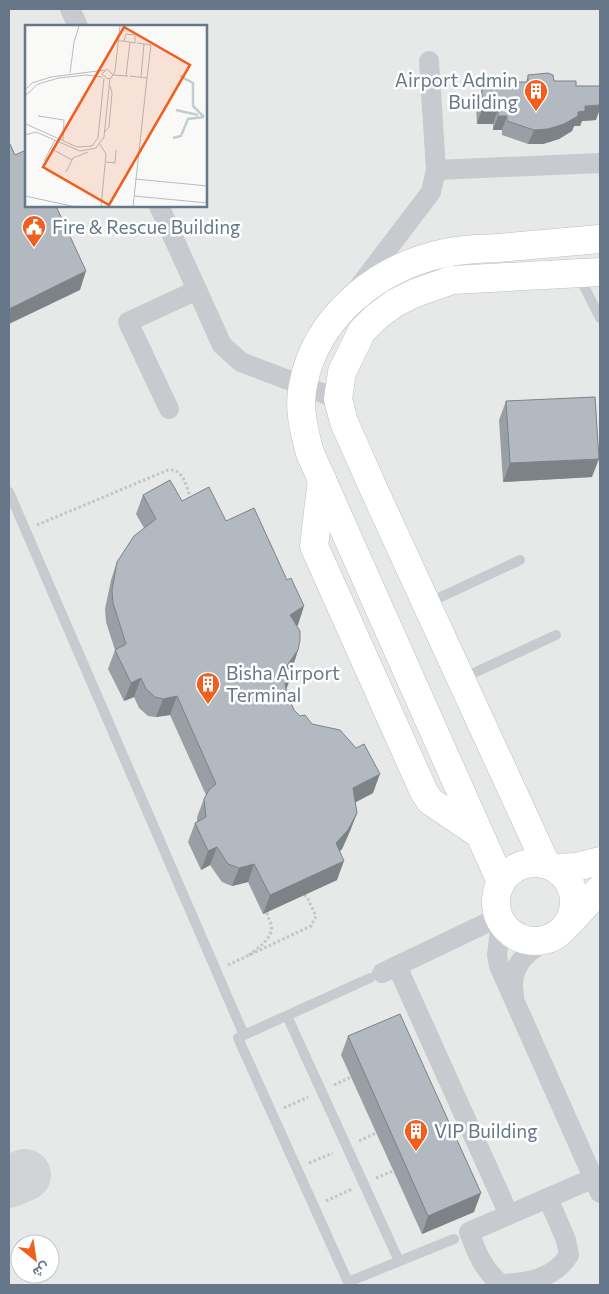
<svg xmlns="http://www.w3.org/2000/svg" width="609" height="1294" font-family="Commissioner,Vazirmatn,sans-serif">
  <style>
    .built { fill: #e7e8e8; fill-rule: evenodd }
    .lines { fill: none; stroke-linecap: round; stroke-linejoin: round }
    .taxiway { stroke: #d1d4d6; stroke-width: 52 }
    .secondary-casing { stroke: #bbc0c5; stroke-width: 29 }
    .path { stroke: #c2c4c7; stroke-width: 3; stroke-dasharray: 2.5 2.5; stroke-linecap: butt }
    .lane { stroke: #c7cacf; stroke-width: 10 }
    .street { stroke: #c7cacf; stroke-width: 20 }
    .secondary { stroke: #fff; stroke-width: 28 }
    .wall { fill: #999fa5 }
    .shaded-wall { fill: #7d8286 }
    .building { fill: #b2b9c0; stroke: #7d8286 }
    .labels { text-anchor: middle; stroke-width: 5; stroke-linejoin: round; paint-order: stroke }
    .poi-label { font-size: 19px; fill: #66778a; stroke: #fff; text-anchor: start }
    .inset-river { fill: none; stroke: #c2cdd2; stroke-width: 2.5 }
    .inset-road { fill: none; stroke: #b5bdc4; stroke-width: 1 }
    .view { fill: #f15f1f; fill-opacity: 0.15; stroke: #f15f1f; stroke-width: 2.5 }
    .inset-edge { fill: none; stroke: #66778a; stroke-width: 2.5 }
  </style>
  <rect width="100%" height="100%" fill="#f9f9f7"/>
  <path class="built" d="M9 9H600V1285H9ZM26 26H206V206H26ZM20 1244H50V1274H20Z"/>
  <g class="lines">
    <path class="taxiway" d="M9 1182 25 1175"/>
    <g class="secondary-casing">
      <g id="secondary">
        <path d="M322 479 314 546 424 792 430 801 479 834"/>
        <circle cx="535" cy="902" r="39"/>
        <path d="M546 864 375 492 344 422 338 399 342 372 362 331 376 317 395 303 415 293 452 280 600 272"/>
        <path d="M555 868 576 867 600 861"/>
        <path d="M501 882 310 453C304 431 298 407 303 385 316 316 378 267 445 253 462 249 481 249 498 248 532 245 566 242 600 239"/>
        <path d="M570 922 600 889"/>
      </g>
    </g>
    <g class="path">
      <path d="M37 525 168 470C184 468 186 487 191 499"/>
      <path d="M249 955C258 948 275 937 271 924 269 918 266 915 267 908"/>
      <path d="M228 965 311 926 316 916 307 897 301 892"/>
      <path d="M334 1085 351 1077"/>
      <path d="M284 1108 308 1097"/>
      <path d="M359 1141 376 1133"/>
      <path d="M309 1163 333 1153"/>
      <path d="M376 1178 393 1171"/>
      <path d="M326 1201 352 1189"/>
    </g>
    <g class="lane">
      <path d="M578 274 600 318"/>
      <path d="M9 492 244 1035 370 978"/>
      <path d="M428 603 520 560"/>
      <path d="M463 678 556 635"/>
      <path d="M287 1016 399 1261"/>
      <path d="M244 1035 238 1038 348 1282 454 1239"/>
    </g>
    <g class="street">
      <path d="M70 9 78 26"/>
      <path d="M436 170 600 163"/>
      <path d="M159 206 222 345 241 362 338 399"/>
      <path d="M358 288 431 192 436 170 429 61"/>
      <path d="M169 409 128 322 197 290"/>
      <path d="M501 922 497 955 499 966 600 1193"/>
      <path d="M397 966 509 1215"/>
      <path d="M382 973 499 917"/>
      <path d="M514 995C508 963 530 949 555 936"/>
      <path d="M548 1198 566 1240 569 1255C554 1279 527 1283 501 1284 483 1270 477 1253 469 1232L594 1178"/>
    </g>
    <use href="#secondary" class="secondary"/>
  </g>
  <g class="wall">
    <path d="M528 75 576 86 596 120 582 121 580 126H574L572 131 559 139 543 144H528L502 135V130H493V124H477L476 104 482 89 503 88 505 82H526Z"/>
    <path d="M506 401 592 477 503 482 499 420Z"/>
    <path d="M143 495 182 501 226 521 298 625 296 626 298 650 292 669 290 671 291 677 286 689 287 694 294 710 300 716 312 724 373 793 355 802 357 813 350 831 342 849 340 851 337 880 263 914 248 882 232 886 222 882 210 865 201 870 188 842 195 823 197 822V817L204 799 206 795 170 715 156 717 148 716 139 708 134 697 124 701 108 669 115 650 106 622 105 609 111 580 117 562 144 528 136 514Z"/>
    <path d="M348 1036 474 1212 422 1234 341 1055Z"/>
  </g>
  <g class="shaded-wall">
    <path d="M600 105V109L596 120 582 121 580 126H574L572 131 559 139 543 144H528L534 130 578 112 585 106Z"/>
    <path d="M482 109H498L493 124H477Z"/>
    <path d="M498 116H507L502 130H493Z"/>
    <path d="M86 271 80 290 9 324V309Z"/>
    <path d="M599 459 592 477 503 482 510 463Z"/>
    <path d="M304 606 298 625 283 634 290 615Z"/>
    <path d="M298 650 292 669 279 686 286 667Z"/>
    <path d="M291 677 284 695 285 684Z"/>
    <path d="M141 678 134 697 124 701 131 683Z"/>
    <path d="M177 696 170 715 156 717 163 699Z"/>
    <path d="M380 774 373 793 347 807 353 788Z"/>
    <path d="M357 813 350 831 342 849 329 862 336 843Z"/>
    <path d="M217 847 210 865 201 870 208 851Z"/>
    <path d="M344 861 337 880 263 914 270 895Z"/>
    <path d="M254 864 248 882 232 886 239 868Z"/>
    <path d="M481 1193 474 1212 422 1234 428 1216Z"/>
  </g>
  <g class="building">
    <path d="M548 73 553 75 554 81H576V86H600V105L585 106V111L578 112V116L564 124 548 129 534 130 507 121V116H498V109H482V89L505 88V82H528V75Z"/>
    <path d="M9 142 15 155 26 150V206H56L86 271 9 309Z"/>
    <path d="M595 397 599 459 510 463 506 401Z"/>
    <path d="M170 480 182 501 209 487 226 521 254 508 287 580 291 578 304 606 290 615 300 631V640L298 650 286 667 290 671 291 677 285 684 287 694 294 710 300 716 305 715 312 724 340 730 356 748 364 744 380 774 353 788 357 813 348 830 336 843 344 861 270 895 254 864 239 868 228 864 217 847 208 851 195 823 206 817 204 799 209 790 216 784 177 696 163 699 155 697 146 689 141 678 131 683 115 650 126 644 113 603 112 590 117 562 134 536 156 519 143 495Z"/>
    <path d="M400 1014 481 1193 428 1216 348 1036Z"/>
  </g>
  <defs>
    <g id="building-pin" transform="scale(1.25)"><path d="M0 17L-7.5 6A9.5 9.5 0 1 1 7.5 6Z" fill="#f15f1f" stroke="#fff"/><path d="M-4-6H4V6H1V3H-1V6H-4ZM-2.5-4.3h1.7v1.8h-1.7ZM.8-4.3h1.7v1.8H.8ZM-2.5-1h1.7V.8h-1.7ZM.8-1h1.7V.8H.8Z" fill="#fff"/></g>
    <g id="civic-pin" transform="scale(1.25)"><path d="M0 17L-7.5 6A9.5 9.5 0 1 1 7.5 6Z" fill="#f15f1f" stroke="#fff"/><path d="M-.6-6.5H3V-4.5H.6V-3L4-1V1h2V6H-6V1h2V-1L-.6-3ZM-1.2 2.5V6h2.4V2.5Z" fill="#fff"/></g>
  </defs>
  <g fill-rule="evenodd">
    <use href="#building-pin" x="536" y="91"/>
    <use href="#civic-pin" x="34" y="227"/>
    <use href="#building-pin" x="208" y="684"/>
    <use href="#building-pin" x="416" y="1131"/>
  </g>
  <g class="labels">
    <g class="poi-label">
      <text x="518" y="87" text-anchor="end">Airport Admin<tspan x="518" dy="22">Building</tspan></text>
      <text x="52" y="234">Fire &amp; Rescue Building</text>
      <text x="226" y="680">Bisha Airport<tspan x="226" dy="22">Terminal</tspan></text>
      <text x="434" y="1138">VIP Building</text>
    </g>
  </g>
  <g transform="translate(25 25)">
    <rect width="182" height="182" fill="#f9f9f7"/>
    <path class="inset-river" d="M155 51 168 58V81L179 92M151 85 173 90M148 113 156 111 163 94 179 92"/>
    <path class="inset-road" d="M93 16H99L110 18V10L101 9 99 16M112 18 126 20 122 53M45 48 49 17 54 1M87 49 82 44 77 49 83 54 86 53 90 46 95 1M87 50 103 51M101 51 105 17M105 51 122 53 108 182M116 52 119 19M0 65 7 58 26 52 80 45M0 71 13 59 34 53 61 50 78 52M13 91 39 95 38 115M1 99 52 122 67 121 73 113 79 53M79 108 84 102 87 68 85 61M0 110 11 107 55 126 71 123 79 112 85 53M74 118 81 129 76 182M25 123 47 135M19 136 30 115M81 137 90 138 91 125M41 147 48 133 63 127M110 154 183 161M0 171 51 182M109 171 183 178"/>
    <path class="view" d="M99 2 165 40 84 180 18 142Z"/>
    <rect width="182" height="182" class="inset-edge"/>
  </g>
  <rect width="609" height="1294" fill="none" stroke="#66778a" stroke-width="20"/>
  <g transform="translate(35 1259) rotate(150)"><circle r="24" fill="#ffffff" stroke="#c2c9d0"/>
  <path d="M0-4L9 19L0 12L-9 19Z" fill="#f15f1f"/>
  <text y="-8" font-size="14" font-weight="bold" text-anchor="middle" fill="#66778a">ش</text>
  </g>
</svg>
